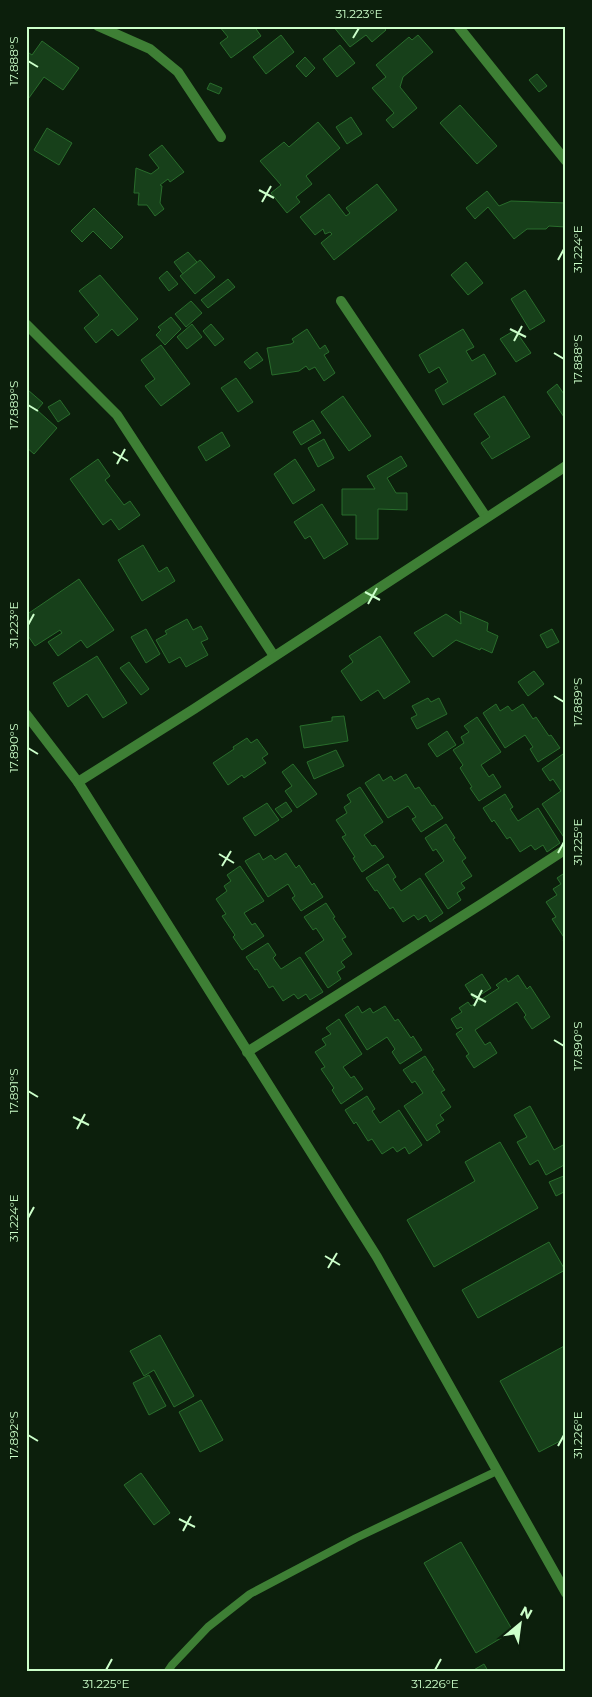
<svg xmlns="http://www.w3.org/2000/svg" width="592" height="1697" font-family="Montserrat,sans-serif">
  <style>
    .building { fill: #17401a; stroke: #296d2c }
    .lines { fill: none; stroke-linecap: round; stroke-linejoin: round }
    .service { stroke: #3e7f35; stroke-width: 8 }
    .minor { stroke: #3e7f35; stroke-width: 10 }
    .ticks { fill: none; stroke: #ccffca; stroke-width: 2 }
    .neatline { fill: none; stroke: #ccffca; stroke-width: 2 }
    .ticks-label { font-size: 12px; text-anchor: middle; fill: #ccffca }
  </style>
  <rect width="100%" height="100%" fill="#0c1f0c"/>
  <g class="building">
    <path d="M219 26H254L261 36 231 58 220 43 228 37Z"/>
    <path d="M333 26H387L384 28 386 30 372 42 366 35 350 47Z"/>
    <path d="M281 35 294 52 266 74 253 57Z"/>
    <path d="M418 35 433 52 403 77 400 87 417 108 393 128 386 120 394 113 372 88 386 77 376 65 409 37 412 40Z"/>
    <path d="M42 41 79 68 63 90 44 77 26 102V51L32 55Z"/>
    <path d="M340 45 355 63 337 77 323 59Z"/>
    <path d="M305 57 315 68 306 77 296 66Z"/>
    <path d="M537 74 547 86 539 92 529 80Z"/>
    <path d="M210 83 222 88 219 94 207 89Z"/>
    <path d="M460 105 497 146 477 164 440 123Z"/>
    <path d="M351 117 362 134 347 144 336 127Z"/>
    <path d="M318 122 340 148 306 176 312 184 296 197 300 202 287 213 271 193 281 185 260 161 284 142 289 147Z"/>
    <path d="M47 128 72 143 59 165 34 150Z"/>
    <path d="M162 145 184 172 170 182 168 179 160 185 162 186 160 203 164 209 155 216 147 205H138L139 193H134L136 168 151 174 159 168 149 155Z"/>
    <path d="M377 184 397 210 334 260 321 243 332 234 330 232 325 234 323 229 315 235 300 217 329 194 346 216 350 213 346 208Z"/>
    <path d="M487 191 499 206 511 201 566 203V227L549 226 546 229H527L514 239 488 207 475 219 466 208Z"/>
    <path d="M94 208 123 237 111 249 93 231 82 242 71 231Z"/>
    <path d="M188 252 197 262 183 274 174 262Z"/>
    <path d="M200 260 215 277 195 294 180 276Z"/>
    <path d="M466 262 483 283 468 295 451 275Z"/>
    <path d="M167 271 178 284 169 291 159 278Z"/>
    <path d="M100 275 138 319 118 336 112 329 96 343 84 328 99 315 79 291Z"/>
    <path d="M228 279 235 287 208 308 201 300Z"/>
    <path d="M525 290 545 321 530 330 511 299Z"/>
    <path d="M191 301 202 313 186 327 175 314Z"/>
    <path d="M171 317 181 329 165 345 156 335 161 330 158 327Z"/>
    <path d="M192 324 202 337 187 349 177 337Z"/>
    <path d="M211 324 224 339 215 346 203 331Z"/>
    <path d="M307 329 320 349 325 345 329 352 324 355 335 373 324 381 315 367 309 370 306 366 299 371 272 375 267 348 291 344 294 342 292 339Z"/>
    <path d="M463 329 474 347 466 351 472 361 484 354 496 374 443 405 435 390 448 382 439 367 429 373 419 355Z"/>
    <path d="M515 330 531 353 516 362 500 339Z"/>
    <path d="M161 345 190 384 161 406 145 386 155 379 141 360Z"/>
    <path d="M257 352 263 360 250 369 244 362Z"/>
    <path d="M236 378 253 402 238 412 221 388Z"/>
    <path d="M557 384 566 397V420L547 392Z"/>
    <path d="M28 390 43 403 37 410 57 428 34 454 26 447V392Z"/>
    <path d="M343 396 371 436 349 451 321 412Z"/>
    <path d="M504 396 530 437 492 459 481 443 490 437 474 414Z"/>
    <path d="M60 400 70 414 58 422 48 407Z"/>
    <path d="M313 420 321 433 301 445 293 432Z"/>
    <path d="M222 432 230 446 206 461 198 447Z"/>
    <path d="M324 439 334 458 318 467 308 448Z"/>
    <path d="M401 456 407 466 387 478 396 493H407V510L378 509V539H356V515H342V489H375L367 476Z"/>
    <path d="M98 459 110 476 105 480 124 505 130 501 140 515 119 530 111 519 103 525 70 479Z"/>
    <path d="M295 459 315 490 293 504 274 474Z"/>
    <path d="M322 504 348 544 324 559 310 536 305 539 294 522Z"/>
    <path d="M143 545 159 572 167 567 175 581 142 601 118 560Z"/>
    <path d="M79 579 114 630 87 648 81 640 58 656 48 642 62 633 60 630 35 646 26 633V615Z"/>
    <path d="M460 611 488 623 487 631 498 636 492 653 481 648 480 650 456 640 433 657 414 633 446 614 461 624Z"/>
    <path d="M187 619 193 630 201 626 208 639 201 642 208 655 186 667 180 657 169 663 156 640 167 634 165 631Z"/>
    <path d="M146 629 160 654 146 663 131 637Z"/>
    <path d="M552 629 559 642 547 648 540 635Z"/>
    <path d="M380 636 410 682 384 699 378 690 361 701 341 671 353 662 349 656Z"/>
    <path d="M97 656 127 703 103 718 87 694 68 707 53 683Z"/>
    <path d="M129 662 149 689 141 695 120 668Z"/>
    <path d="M534 671 544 684 528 696 518 682Z"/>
    <path d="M428 698 431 702 439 698 447 714 417 729 411 718 417 715 412 706Z"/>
    <path d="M496 704 500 711 508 706 512 711 523 704 533 719 536 717 549 736 551 735 560 748 538 762 530 749 533 747 525 735 505 748 483 713Z"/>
    <path d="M344 716 348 741 304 748 300 726 332 721V717Z"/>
    <path d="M477 717 501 752 481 765 489 777 493 774 501 787 479 801 470 788 472 787 460 768 463 765 453 750 464 743 461 737 469 732 464 726Z"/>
    <path d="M447 731 456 745 437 757 428 744Z"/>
    <path d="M247 738 251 743 257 739 268 754 262 758 266 763 244 778 242 775 228 785 213 763 234 749 233 747Z"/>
    <path d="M336 750 344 766 314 779 307 762Z"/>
    <path d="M563 754 566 758 565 839 542 804 561 791 553 779 550 781 542 769Z"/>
    <path d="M293 764 317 794 297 808 285 791 292 786 282 772Z"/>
    <path d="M379 774 383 781 391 776 394 781 406 774 415 789 419 787 432 806 434 805 443 818 421 832 412 819 416 817 408 806 388 818 365 783Z"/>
    <path d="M360 787 383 822 364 835 372 846 375 845 384 857 362 872 353 858 355 857 342 837 346 835 336 820 347 813 344 807 351 802 347 795Z"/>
    <path d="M505 794 513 807 510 809 518 821 538 808 560 843 547 852 543 845 535 850 531 845 520 852 510 837 507 839 494 820 492 822 483 808Z"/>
    <path d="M286 802 292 811 282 818 275 809Z"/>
    <path d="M267 803 279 820 255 836 243 818Z"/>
    <path d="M446 824 455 838 453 839 466 858 462 861 472 876 461 883 465 888 457 893 461 900 448 909 425 874 444 861 436 849 433 851 425 838Z"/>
    <path d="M259 853 263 860 271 855 275 860 286 853 296 868 299 865 312 885 314 883 323 897 301 911 292 898 295 896 288 884 268 897 245 861Z"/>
    <path d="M388 864 396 877 393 879 401 891 420 878 443 913 430 922 426 915 418 920 414 915 403 922 393 907 390 909 377 890 375 891 366 878Z"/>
    <path d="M240 866 264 901 244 913 252 925 255 923 264 936 242 950 233 937 235 935 222 916 226 914 216 899 227 891 224 886 231 881 227 875Z"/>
    <path d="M566 872V945L563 940 565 939 552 919 556 917 546 902 557 895 553 889 561 884 557 878Z"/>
    <path d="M326 903 335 917 333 918 346 937 342 939 352 954 341 962 345 967 337 972 341 979 328 988 305 953 324 940 316 928 313 930 304 917Z"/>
    <path d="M268 943 276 955 273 958 281 969 300 957 323 992 310 1000 306 994 298 999 294 994 283 1001 273 986 269 988 257 969 255 970 246 957Z"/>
    <path d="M482 974 491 988 474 999 465 985Z"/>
    <path d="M518 975 527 989 530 986 550 1017 532 1029 524 1017 526 1015 517 1002 475 1030 485 1045 490 1042 497 1053 474 1068 466 1056 469 1054 456 1034 463 1029 461 1027 457 1029 451 1019 462 1012 459 1008 468 1002 471 1006 499 988 496 985 506 978 508 982Z"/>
    <path d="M358 1006 362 1013 370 1008 373 1013 385 1006 395 1021 398 1019 411 1038 413 1036 422 1050 400 1064 392 1052 395 1049 387 1037 367 1050 345 1015Z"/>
    <path d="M339 1019 362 1054 343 1067 351 1078 354 1076 363 1089 341 1104 332 1090 334 1088 321 1069 325 1067 315 1052 326 1045 322 1039 331 1034 326 1028Z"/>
    <path d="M425 1056 434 1070 432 1071 445 1090 441 1092 451 1107 440 1115 444 1120 436 1125 440 1132 427 1141 404 1106 423 1093 415 1081 412 1083 403 1070Z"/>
    <path d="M367 1096 375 1109 372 1111 380 1123 399 1110 422 1145 409 1154 405 1147 397 1152 393 1147 382 1154 372 1139 368 1141 356 1122 354 1124 345 1110Z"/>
    <path d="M530 1106 554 1150 563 1145 566 1149V1164L546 1175 538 1160 530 1165 517 1142 527 1137 514 1115Z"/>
    <path d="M500 1142 538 1208 434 1267 407 1220 475 1181 465 1162Z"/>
    <path d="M566 1175V1191L556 1196 549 1182Z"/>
    <path d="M549 1242 565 1270 478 1318 462 1290Z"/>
    <path d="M160 1335 194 1396 174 1407 154 1370 144 1376 130 1351Z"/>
    <path d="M566 1345V1438L539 1452 500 1381Z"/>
    <path d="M149 1375 166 1406 149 1415 133 1383Z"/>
    <path d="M201 1400 223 1440 200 1452 179 1412Z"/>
    <path d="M141 1473 170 1513 154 1525 124 1485Z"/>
    <path d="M461 1542 513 1631 476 1653 424 1563Z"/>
    <path d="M484 1664 488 1671H472Z"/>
  </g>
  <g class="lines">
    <path class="service" d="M168 1671 172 1665 208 1627 250 1594 356 1538 497 1471"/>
    <g class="minor">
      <path d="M98 26 150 49 178 72 221 137"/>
      <path d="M458 26 566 161"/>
      <path d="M341 301 486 517"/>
      <path d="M26 324 117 415 274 656"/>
      <path d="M26 714 78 782 377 1257 566 1593"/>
      <path d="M78 782 194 709 566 466"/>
      <path d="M247 1052 483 903 566 849"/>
    </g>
  </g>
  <path class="ticks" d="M353 38 359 28M28 61 38 67M259 190 274 198M262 202 271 186M558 260 564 249M510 329 526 337M514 341 522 326M554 353 564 359M28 405 38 411M113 452 128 461M117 464 125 449M365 592 380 600M368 604 377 588M28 625 34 614M554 696 564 702M28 748 38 754M558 853 564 842M219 854 234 863M222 866 231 851M471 994 486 1002M474 1006 482 990M554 1040 564 1046M28 1091 38 1097M73 1117 89 1125M77 1129 85 1114M28 1218 34 1207M325 1256 340 1265M328 1268 337 1253M28 1435 38 1441M558 1446 564 1435M179 1519 195 1527M183 1531 191 1516M106 1670 112 1659M435 1670 441 1659"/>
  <rect width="592" height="1697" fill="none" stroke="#0c1f0c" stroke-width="55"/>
  <g transform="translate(520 1624) rotate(29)" stroke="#0c1f0c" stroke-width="4" paint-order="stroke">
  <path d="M0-4L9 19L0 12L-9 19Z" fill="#ccffca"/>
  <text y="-8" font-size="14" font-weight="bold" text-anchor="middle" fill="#ccffca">N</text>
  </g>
  <rect x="28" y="28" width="536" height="1642" class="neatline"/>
  <g class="ticks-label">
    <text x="359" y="18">31.223°E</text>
    <text transform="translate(14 61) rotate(-90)" y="4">17.888°S</text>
    <text transform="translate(578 249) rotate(-90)" y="4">31.224°E</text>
    <text transform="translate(578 359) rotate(-90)" y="4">17.888°S</text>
    <text transform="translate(14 405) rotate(-90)" y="4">17.889°S</text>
    <text transform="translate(14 625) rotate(-90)" y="4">31.223°E</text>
    <text transform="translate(578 702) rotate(-90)" y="4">17.889°S</text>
    <text transform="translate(14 748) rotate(-90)" y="4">17.890°S</text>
    <text transform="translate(578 842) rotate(-90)" y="4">31.225°E</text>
    <text transform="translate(578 1046) rotate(-90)" y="4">17.890°S</text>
    <text transform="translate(14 1091) rotate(-90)" y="4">17.891°S</text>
    <text transform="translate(14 1218) rotate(-90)" y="4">31.224°E</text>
    <text transform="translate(14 1435) rotate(-90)" y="4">17.892°S</text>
    <text transform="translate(578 1435) rotate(-90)" y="4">31.226°E</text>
    <text x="106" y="1688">31.225°E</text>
    <text x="435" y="1688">31.226°E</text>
  </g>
</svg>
